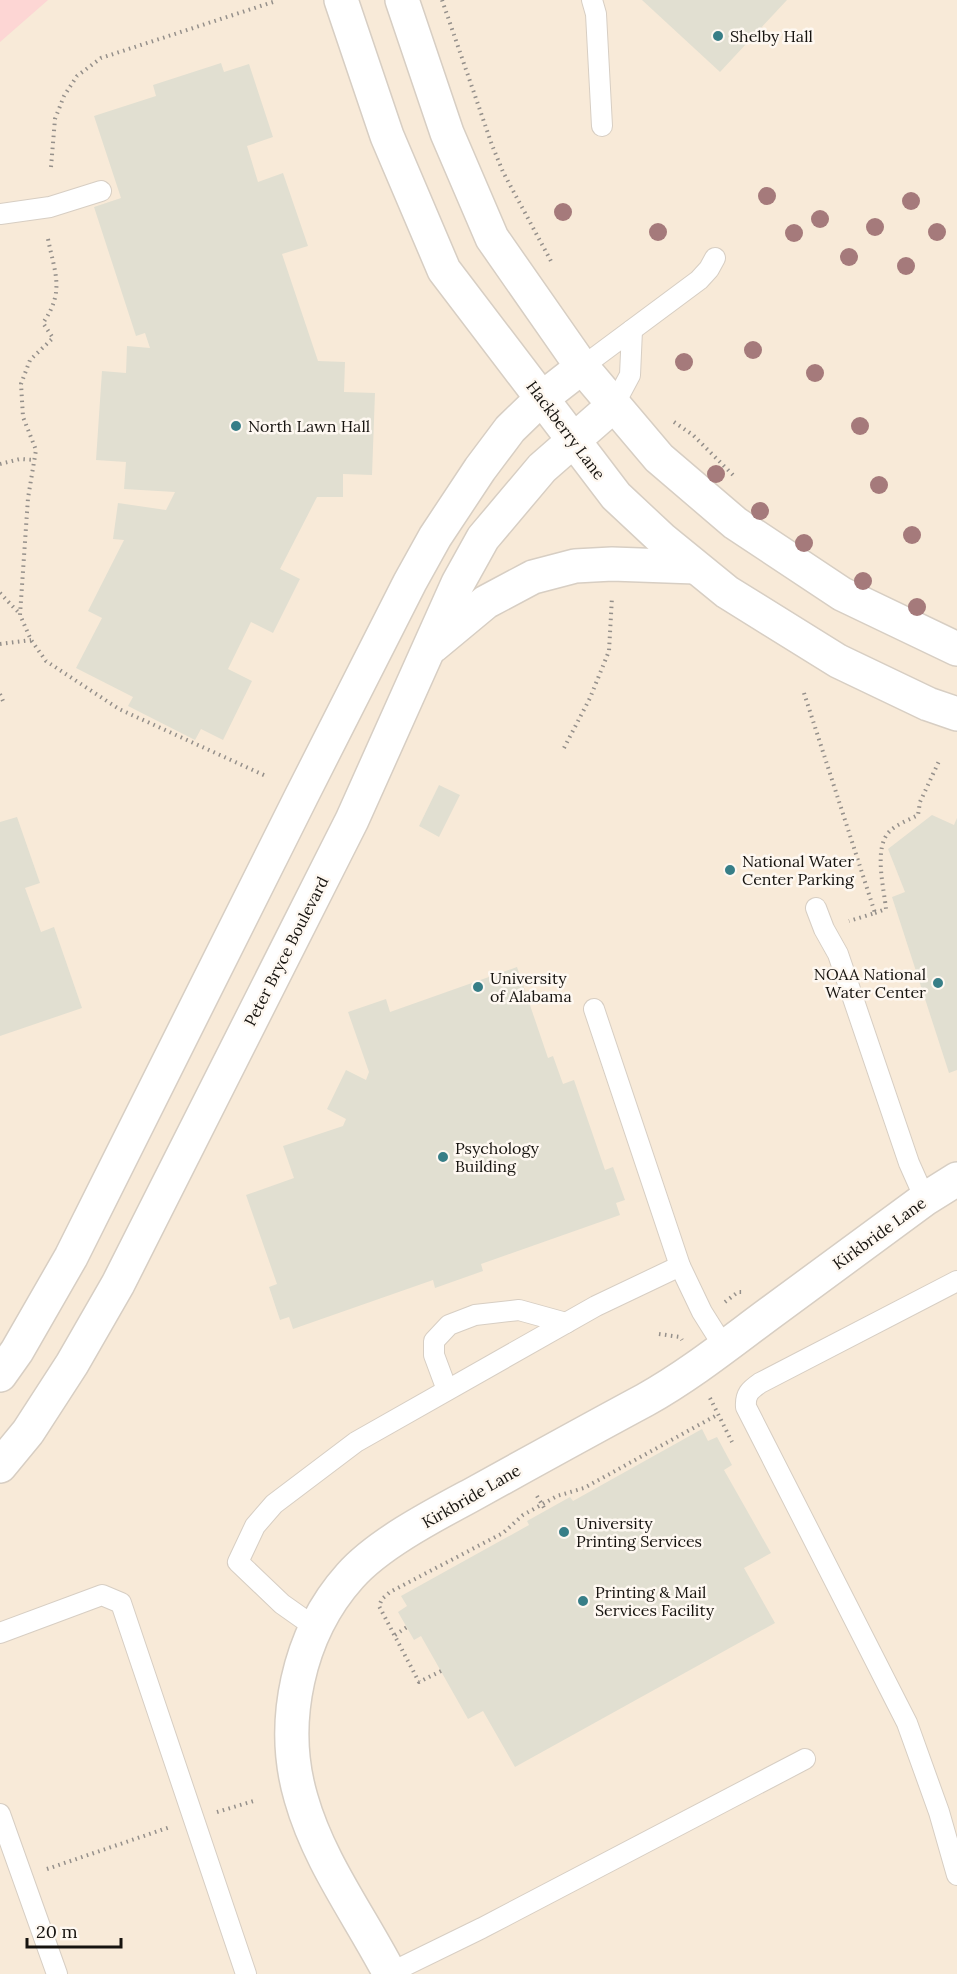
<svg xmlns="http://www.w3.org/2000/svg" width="957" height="1974" font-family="Lora,serif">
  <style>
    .built { fill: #f8ead8 }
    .green { fill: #fdd6d4 }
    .building { fill: #e1dfd1 }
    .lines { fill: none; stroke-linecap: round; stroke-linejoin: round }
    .service-casing { stroke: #d7cec3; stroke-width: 22 }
    .minor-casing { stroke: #d7cec3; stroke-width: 36 }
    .tertiary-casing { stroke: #d7cec3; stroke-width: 36 }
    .path { stroke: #95908b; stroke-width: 4; stroke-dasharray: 1.5 4.5; stroke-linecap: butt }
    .service { stroke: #fff; stroke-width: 20 }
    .minor { stroke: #fff; stroke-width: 33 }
    .tertiary { stroke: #fff; stroke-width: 33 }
    .tree { fill: #a57a7b }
    .poi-dot { fill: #377e87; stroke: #fef8f1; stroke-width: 2 }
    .labels { text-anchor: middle; stroke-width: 5; stroke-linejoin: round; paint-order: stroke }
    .poi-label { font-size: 16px; fill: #16130f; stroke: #fef8f1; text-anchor: start }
    .street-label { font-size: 16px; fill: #16130f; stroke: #fef8f1 }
  </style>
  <rect width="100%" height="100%" fill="#fef8f1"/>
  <rect class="built" x="0" y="0" width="957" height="1974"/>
  <path class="green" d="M0 0H48L0 42Z"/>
  <g class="building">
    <path d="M642 0H787L720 72Z"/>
    <path d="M221 63 224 72 249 64 273 137 247 146 258 182 283 173 308 246 282 254 318 361 345 362 344 392 375 393 372 475 343 474V497H317L280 569 300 579 273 633 251 622 228 669 252 681 223 740 201 729 195 740 128 706 133 697 76 668 102 618 88 611 124 540 113 539 118 503 166 510 175 492 124 489 126 462 96 460 102 371 126 373 127 346 150 348 145 333 136 336 94 207 121 198 94 116 156 96 153 85Z"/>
    <path d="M439 785 460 795 439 837 419 826Z"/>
    <path d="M932 815 954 825 957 818V1070L949 1073 892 897 905 892 888 849Z"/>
    <path d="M17 817 40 883 25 888 41 932 54 927 82 1008 0 1036V822Z"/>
    <path d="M517 967 548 1058 553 1056 563 1084 574 1080 605 1170 613 1167 625 1200 616 1203 620 1215 481 1264 483 1271 435 1288 433 1280 293 1329 289 1317 280 1320 269 1287 277 1284 246 1195 294 1178 283 1146 343 1126 346 1119 327 1109 346 1070 366 1080 369 1072 348 1012 386 999 390 1012Z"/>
    <path d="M702 1429 708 1441 717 1437 732 1465 724 1470 771 1553 744 1568 775 1623 515 1767 483 1711 468 1719 421 1636 414 1640 398 1612 407 1606 401 1596 529 1525 527 1521 570 1497 573 1501Z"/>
  </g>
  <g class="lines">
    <g class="service-casing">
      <g id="service">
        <path d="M592 0 596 14 602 126"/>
        <path d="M0 214 50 207 101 191"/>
        <path d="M582 367 699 280 709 269 715 258"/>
        <path d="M614 405 630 375 632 330"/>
        <path d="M816 908 824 929 838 954 909 1163 925 1199"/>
        <path d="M594 1009 680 1266 702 1312 724 1347"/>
        <path d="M957 1281 760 1383C750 1390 745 1394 746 1407L907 1723 939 1812 957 1875"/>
        <path d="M447 1390 434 1355V1341L449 1325 475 1315 519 1310 566 1323"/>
        <path d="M316 1628 282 1604 238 1562 255 1526 274 1504 356 1442 596 1306 680 1266"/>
        <path d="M0 1633 102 1595 121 1603 246 1974"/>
        <path d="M0 1814 57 1974"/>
        <path d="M388 1974 482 1928 805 1759"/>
      </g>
    </g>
    <g class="minor-casing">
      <path id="minor" d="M390 1974C360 1916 319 1862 301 1798 279 1723 298 1634 350 1576 379 1543 438 1513 477 1492 533 1461 589 1430 645 1400 688 1376 727 1345 766 1316 819 1277 872 1238 925 1199L957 1179"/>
    </g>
    <g class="tertiary-casing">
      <g id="tertiary">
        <path d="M341 0 387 136 444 270 616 496 662 539 727 592 838 661 928 704 957 714"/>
        <path d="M402 0 447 133 492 238 582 367 659 458 735 523 842 594 957 649"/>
        <path d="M433 646 486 602 533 577 575 566 612 564 695 567"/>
        <path d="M0 1375 17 1351 71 1257 302 795 410 582 435 537 480 469 510 429 541 399 582 367"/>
        <path d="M0 1466 28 1432 72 1364 118 1284 352 820 458 583 483 538 542 468 614 405"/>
      </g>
    </g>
    <g class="path">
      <path d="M442 0 492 145 503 172 552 263"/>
      <path d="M51 167 55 119 64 96 77 76 101 58 276 1"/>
      <path d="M48 239C55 274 65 291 43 323L53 338 30 360 21 384 23 417 36 450 28 498 20 615 31 640 46 661 119 709 266 776"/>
      <path d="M674 422 693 435 733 475"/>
      <path d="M0 464 20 459 35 460"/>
      <path d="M0 593 20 614"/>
      <path d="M0 644 31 640"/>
      <path d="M804 693 875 913 849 921"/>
      <path d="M0 694 3 701 0 702"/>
      <path d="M564 748 590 698 609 651 612 597"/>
      <path d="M875 913 886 909C884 888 873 847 890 831 897 824 909 820 918 815L920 802 940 759"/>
      <path d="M725 1302 738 1292H743"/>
      <path d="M659 1334 680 1337 682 1340"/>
      <path d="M710 1398 732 1442"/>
      <path d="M537 1496 546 1511"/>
      <path d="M395 1635 407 1627"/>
      <path d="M441 1671 419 1682 379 1606 382 1599 390 1592 503 1533 523 1515 557 1496 584 1488 717 1415"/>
      <path d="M217 1812 257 1800"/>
      <path d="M47 1869 170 1827"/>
    </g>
    <use href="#service" class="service"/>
    <use href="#minor" class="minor"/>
    <use href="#tertiary" class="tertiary"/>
  </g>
  <g class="tree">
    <circle cx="767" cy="196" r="9"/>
    <circle cx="911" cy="201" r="9"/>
    <circle cx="563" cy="212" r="9"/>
    <circle cx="820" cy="219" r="9"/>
    <circle cx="875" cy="227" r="9"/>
    <circle cx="658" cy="232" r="9"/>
    <circle cx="937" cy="232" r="9"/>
    <circle cx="794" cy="233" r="9"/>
    <circle cx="849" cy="257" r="9"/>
    <circle cx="906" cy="266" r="9"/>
    <circle cx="753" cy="350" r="9"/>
    <circle cx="684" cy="362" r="9"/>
    <circle cx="815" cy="373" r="9"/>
    <circle cx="860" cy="426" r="9"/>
    <circle cx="716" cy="474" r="9"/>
    <circle cx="879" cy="485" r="9"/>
    <circle cx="760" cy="511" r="9"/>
    <circle cx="912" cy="535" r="9"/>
    <circle cx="804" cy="543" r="9"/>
    <circle cx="863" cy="581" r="9"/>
    <circle cx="917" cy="607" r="9"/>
  </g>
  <g class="poi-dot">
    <circle cx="718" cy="36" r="6"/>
    <circle cx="236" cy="426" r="6"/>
    <circle cx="730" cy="870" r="6"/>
    <circle cx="938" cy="983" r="6"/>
    <circle cx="478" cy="987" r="6"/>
    <circle cx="443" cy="1157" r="6"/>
    <circle cx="564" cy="1532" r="6"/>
    <circle cx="583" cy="1601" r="6"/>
  </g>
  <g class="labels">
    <g class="poi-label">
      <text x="730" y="42">Shelby Hall</text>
      <text x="248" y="432">North Lawn Hall</text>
      <text x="742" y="867">National Water<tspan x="742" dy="18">Center Parking</tspan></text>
      <text x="926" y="980" text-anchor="end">NOAA National<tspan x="926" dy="18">Water Center</tspan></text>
      <text x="490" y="984">University<tspan x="490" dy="18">of Alabama</tspan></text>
      <text x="455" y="1154">Psychology<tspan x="455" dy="18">Building</tspan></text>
      <text x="576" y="1529">University<tspan x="576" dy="18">Printing Services</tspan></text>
      <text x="595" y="1598">Printing &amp; Mail<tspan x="595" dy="18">Services Facility</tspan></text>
    </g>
    <g class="street-label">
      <text transform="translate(566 430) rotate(53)" y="6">Hackberry Lane</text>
      <text transform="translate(286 951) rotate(-63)" y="6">Peter Bryce Boulevard</text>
      <text transform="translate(879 1233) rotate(-36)" y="6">Kirkbride Lane</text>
      <text transform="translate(471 1496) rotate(-30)" y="6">Kirkbride Lane</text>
    </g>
  </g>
  <path d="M27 1938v9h94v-9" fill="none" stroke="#16130f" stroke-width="3"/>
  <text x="36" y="1938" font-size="18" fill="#16130f" stroke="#fef8f1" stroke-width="4.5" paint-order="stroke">20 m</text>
</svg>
